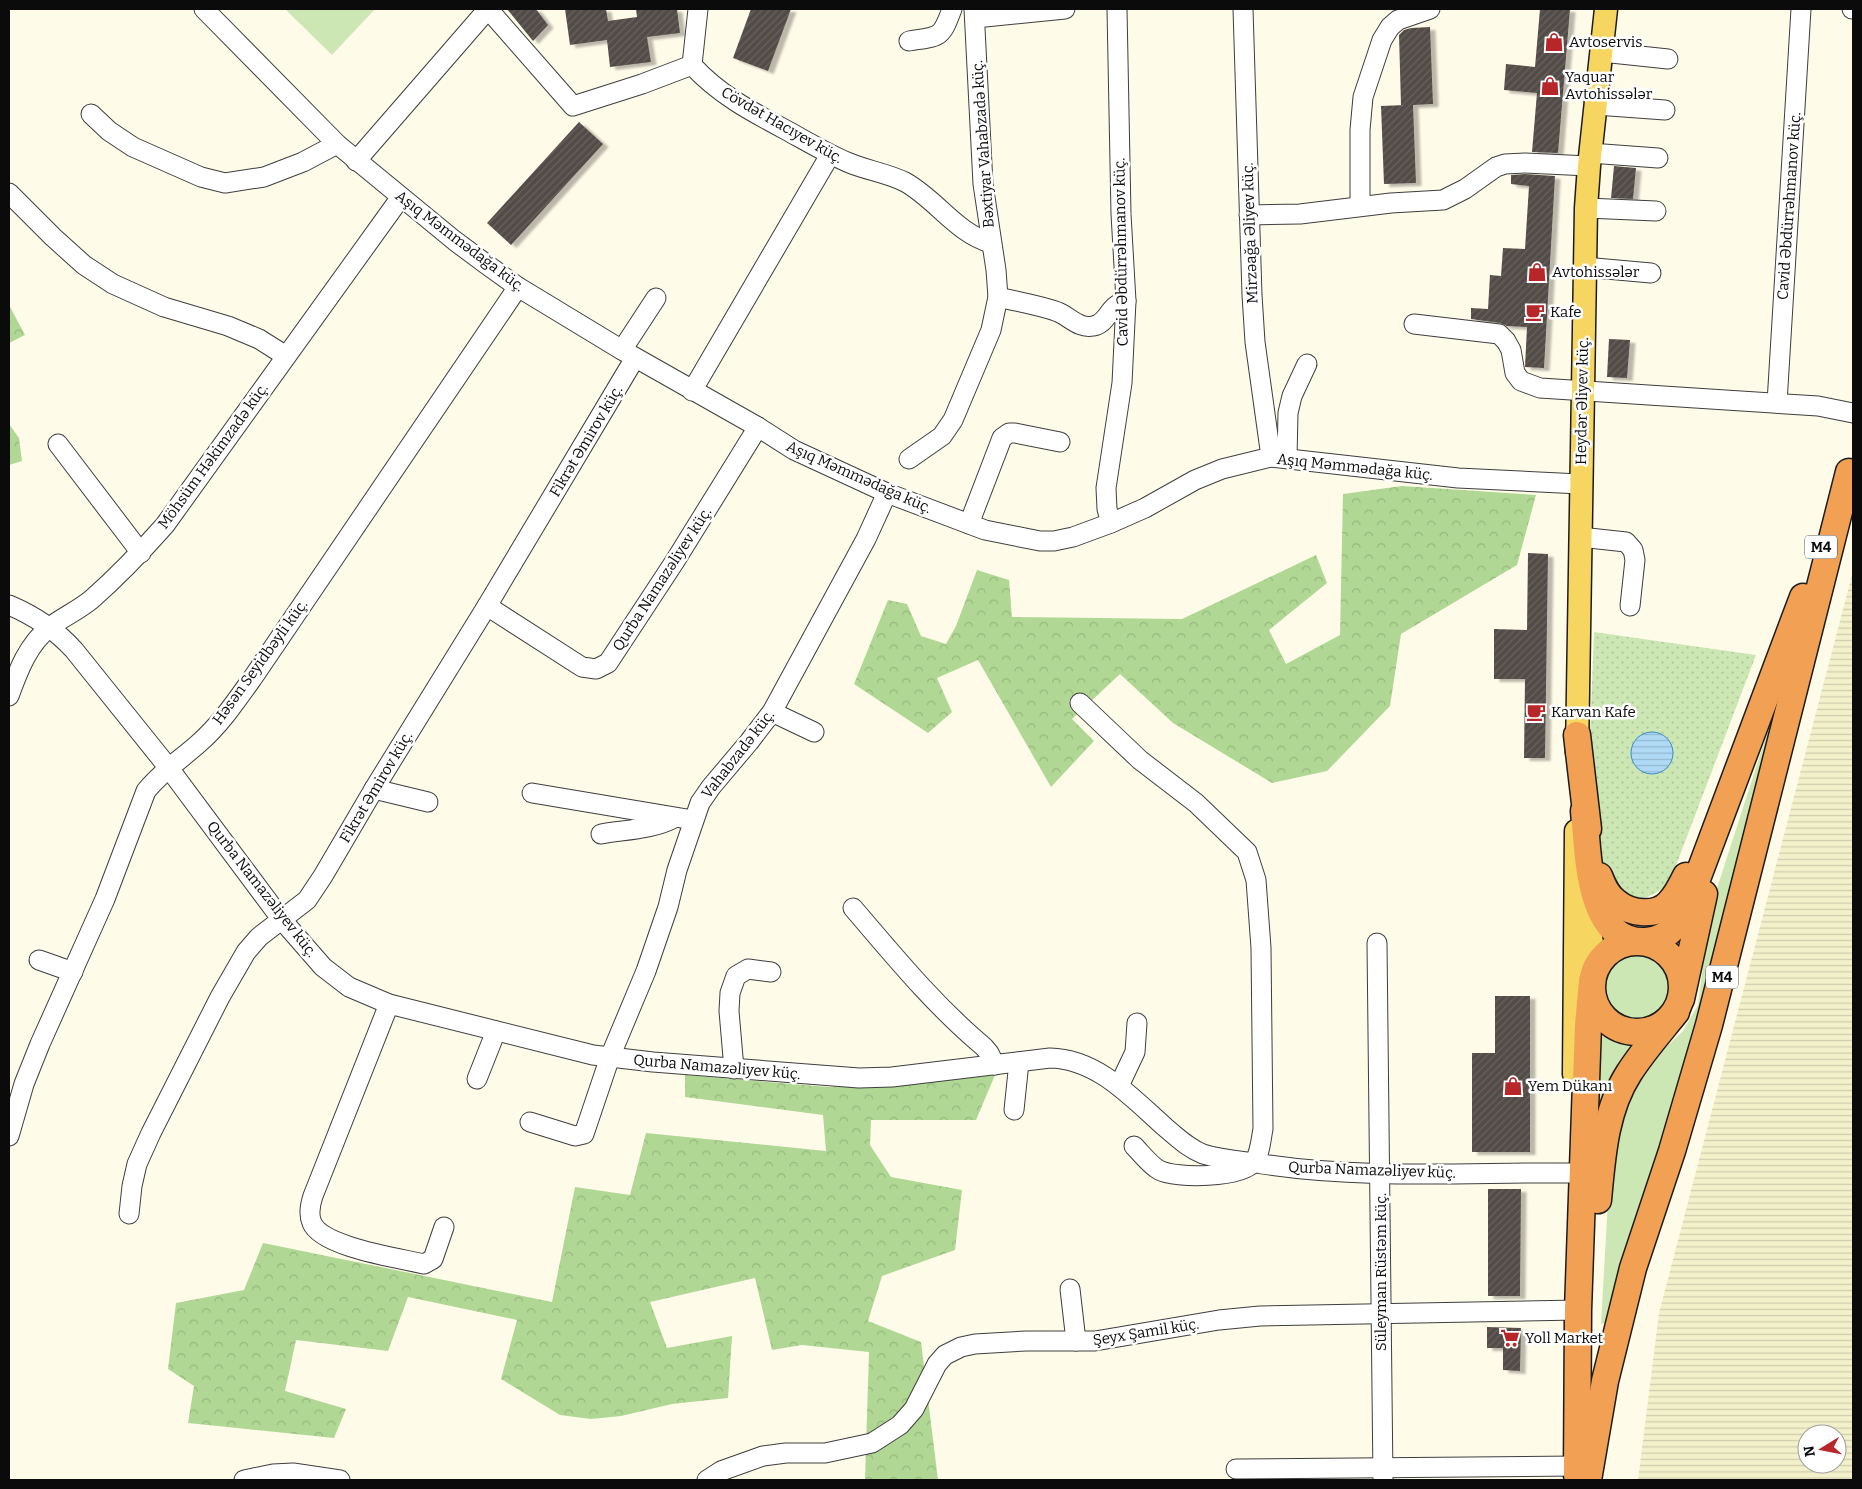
<svg xmlns="http://www.w3.org/2000/svg" width="1862" height="1489" font-family="Bitter,serif">
  <style>
    .farmland { fill: url(#farmland-rules); fill-rule: evenodd }
    .grass { fill: #cde7b4 }
    .forest { fill: url(#forest-crowns) }
    .park { fill: url(#park-dots) }
    .water { fill: url(#water-rules); stroke: #378bca }
    .building { fill: url(#building-hatch); filter: url(#shadow) }
    .lines { fill: none; stroke-linecap: round; stroke-linejoin: round }
    .minor-casing { stroke: #3e3e3e; stroke-width: 21 }
    .major-casing { stroke: #1c1c1c; stroke-width: 25 }
    .highway-casing { stroke: #1c1c1c; stroke-width: 29 }
    .minor { stroke: #fff; stroke-width: 19 }
    .major { stroke: #f6d661; stroke-width: 22 }
    .highway { stroke: #f2a154; stroke-width: 26 }
    .labels { text-anchor: middle; stroke-width: 5; stroke-linejoin: round; paint-order: stroke }
    .shield { fill: #fff; stroke: #545454; stroke-width: 1 }
    .shield-label { font-size: 14px; font-weight: bold; fill: #0b0b0b }
    .poi-label { font-size: 15px; fill: #0b0b0b; stroke: #fff; text-anchor: start }
    .street-label { font-size: 15px; fill: #0b0b0b; stroke: #fff }
  </style>
  <defs>
    <pattern id="farmland-rules" width="6" height="5" patternUnits="userSpaceOnUse" patternTransform="scale(1.25)"><rect width="6" height="5" fill="#f3f1ca"/><path d="M0 2.5h6" fill="none" stroke="#cfcdac"/></pattern>
    <pattern id="forest-crowns" width="20" height="18" patternUnits="userSpaceOnUse" patternTransform="scale(1.25)"><rect width="20" height="18" fill="#b0d894"/><path d="M2 6a3 3 0 1 1 6 0M12 15a3 3 0 1 1 6 0" fill="none" stroke="#96b87e"/></pattern>
    <pattern id="park-dots" width="8" height="8" patternUnits="userSpaceOnUse" patternTransform="scale(1.25)"><rect width="8" height="8" fill="#cde7b4"/><path d="M2 2h.1M6 6h.1" fill="none" stroke="#afc599" stroke-width="1.8" stroke-linecap="round"/></pattern>
    <pattern id="water-rules" width="6" height="5" patternUnits="userSpaceOnUse" patternTransform="scale(1.25)"><rect width="6" height="5" fill="#afd9f5"/><path d="M0 2.5h6" fill="none" stroke="#95b9d1"/></pattern>
    <pattern id="building-hatch" width="6" height="6" patternUnits="userSpaceOnUse" patternTransform="scale(1.25)"><rect width="6" height="6" fill="#534c47"/><path d="M-1 1l2-2M0 6l6-6M5 7l2-2" fill="none" stroke="#67615d"/></pattern>
    <filter id="shadow"><feDropShadow dx="5.5" dy="3" stdDeviation="1" flood-color="#0004"/></filter>
  </defs>
  <rect width="100%" height="100%" fill="#fffbe9"/>
  <path class="farmland" d="M1853 571V1480H1638L1659 1313ZM1807 1434H1837V1464H1807Z"/>
  <g class="grass">
    <path d="M285 9H375L332 55Z"/>
    <path d="M1794 650 1703 1014 1608 1322 1601 1324 1610 1166 1618 1124 1633 1087 1651 1061 1683 1031 1698 1005 1710 910Z"/>
    <circle cx="1637" cy="987" r="32"/>
    <path d="M1601 1036 1632 1046 1593 1162 1596 1087Z"/>
  </g>
  <g class="forest">
    <path d="M9 305 25 335 9 343Z"/>
    <path d="M9 424 19 438 22 461 9 465Z"/>
    <path d="M1402 486 1536 495 1517 565 1401 634 1390 706 1327 771 1272 783 1173 723 1120 674 1072 719 1094 741 1051 787 978 660 937 678 952 712 928 733 854 684 888 600 907 604 921 636 946 644 956 626 977 570 1009 580 1012 617 1182 619 1316 555 1327 583 1269 630 1286 664 1340 635 1343 494Z"/>
    <path d="M685 1075 829 1087 918 1083 995 1075 976 1120H871L870 1145 891 1177 962 1190 955 1250 882 1276 868 1321 921 1342 938 1480H865L869 1352 802 1345 772 1350 755 1278 650 1302 667 1348 732 1336 728 1398 672 1404 621 1416 591 1419 560 1415 501 1379 517 1320 408 1297 388 1351 296 1340 285 1391 346 1409 334 1438 188 1423 194 1386 168 1369 176 1303 244 1290 263 1243 552 1302 575 1187 630 1195 646 1133 826 1151 823 1115 685 1097Z"/>
  </g>
  <path class="park" d="M1594 632 1756 655 1669 884C1652 896 1646 900 1625 898L1605 867 1597 842 1590 738Z"/>
  <circle class="water" cx="1652" cy="753" r="21"/>
  <g class="building">
    <path d="M507 9H536L548 25 533 41Z"/>
    <path d="M565 9H606L608 21 637 17 636 9H677L680 33 647 37 651 62 610 67 607 40 570 45Z"/>
    <path d="M751 9H791L768 71 733 58Z"/>
    <path d="M1540 9H1570L1558 153 1532 152 1537 93 1504 90 1506 64 1535 67Z"/>
    <path d="M1430 27 1433 104 1413 105 1416 183 1384 184 1381 106 1405 105H1401L1399 35 1404 30 1411 28Z"/>
    <path d="M579 122 603 144 511 245 487 223Z"/>
    <path d="M1614 166 1636 168 1633 199 1611 198Z"/>
    <path d="M1525 174 1555 176 1544 368 1525 367 1527 327 1507 326 1500 323 1471 319V308L1488 309 1490 275 1501 276 1503 248 1525 249 1529 186 1511 184V175Z"/>
    <path d="M1609 339 1630 340 1627 378 1607 377Z"/>
    <path d="M1528 553 1548 554 1545 758H1524L1525 679H1494V629L1527 630Z"/>
    <path d="M1495 996H1530V1152H1472V1053H1495Z"/>
    <path d="M1488 1189H1521L1520 1296H1488Z"/>
    <path d="M1487 1327 1521 1328 1520 1371 1503 1370V1348H1487Z"/>
  </g>
  <g class="lines">
    <g class="minor-casing">
      <g id="minor">
        <path d="M204 9 337 144 455 241 486 264 518 287 622 350 758 427 794 450 887 493 985 530 1040 541H1054L1073 537 1111 523 1145 508 1195 480 1222 469 1271 457 1458 478 1580 484"/>
        <path d="M488 9 573 106 642 84 692 65C718 94 752 112 786 130 806 141 826 153 847 162 865 170 887 173 905 182 936 199 956 233 991 243"/>
        <path d="M1243 9 1252 295 1255 342 1271 457"/>
        <path d="M1852 9H1853"/>
        <path d="M975 18 1065 9"/>
        <path d="M909 41C940 36 941 39 952 9"/>
        <path d="M1602 52 1668 59"/>
        <path d="M692 65 698 9"/>
        <path d="M1596 105 1665 110"/>
        <path d="M91 114 109 131 133 147 201 177 225 183 264 177 303 162 337 144"/>
        <path d="M1590 153 1658 158"/>
        <path d="M356 161 488 9"/>
        <path d="M9 193 53 237 84 265 113 284 164 307 228 326 259 339 286 356"/>
        <path d="M1360 206V130L1363 97 1382 40 1390 27 1398 20 1430 9"/>
        <path d="M1586 208 1656 211"/>
        <path d="M1249 215 1300 214 1391 203 1443 200 1465 189 1496 167 1505 164 1525 163 1589 166"/>
        <path d="M1584 267 1651 273"/>
        <path d="M998 297C1018 302 1039 305 1058 312 1070 317 1079 329 1093 326 1108 324 1108 305 1126 301"/>
        <path d="M1414 324 1499 334 1506 341 1511 350 1515 373 1521 381 1540 388 1818 406 1853 413"/>
        <path d="M622 350 656 298"/>
        <path d="M692 391 830 155"/>
        <path d="M1777 403 1801 9"/>
        <path d="M58 444 141 553"/>
        <path d="M1287 458 1288 413 1292 396 1307 364"/>
        <path d="M909 459 942 436 953 420 991 330 998 297 996 270 983 184 974 9"/>
        <path d="M1111 523 1107 509 1106 488 1122 383 1126 301 1121 214 1117 9"/>
        <path d="M969 524 1002 438 1009 433H1015L1060 442"/>
        <path d="M1580 537 1626 542 1633 550 1635 560 1630 606"/>
        <path d="M9 605C35 616 55 629 74 650L168 767 282 920 323 967 349 987 389 1004 593 1055 653 1062 859 1078 892 1077 1050 1058C1098 1059 1132 1098 1166 1128 1178 1138 1188 1148 1203 1154 1222 1160 1243 1161 1262 1164 1365 1180 1472 1172 1576 1173"/>
        <path d="M487 606 582 667 596 669 608 663 675 561 758 427"/>
        <path d="M9 696C18 671 28 644 50 627 63 617 79 610 92 599 118 576 142 551 165 525L401 197"/>
        <path d="M1080 703 1140 760 1196 803 1247 852 1256 880 1261 948 1263 1129C1261 1139 1260 1154 1254 1162 1241 1178 1176 1179 1159 1170 1150 1165 1141 1153 1134 1146"/>
        <path d="M772 712 814 732"/>
        <path d="M374 789 428 802"/>
        <path d="M532 793 693 820"/>
        <path d="M601 834C623 830 655 829 674 818"/>
        <path d="M853 908C895 957 934 1005 984 1047L989 1053 995 1065"/>
        <path d="M1377 943 1383 1480"/>
        <path d="M39 960 73 972"/>
        <path d="M389 1004 313 1196C310 1205 308 1214 312 1223 322 1247 399 1258 424 1264L433 1259 444 1227"/>
        <path d="M734 1069 729 1011 730 993 736 976 748 969 771 972"/>
        <path d="M477 1079 496 1031"/>
        <path d="M1119 1086 1135 1052 1137 1023"/>
        <path d="M1014 1110 1019 1062"/>
        <path d="M530 1122 575 1136 584 1134 610 1057 646 971 668 907 677 870 700 803 711 787 749 742 772 712 866 539 887 493"/>
        <path d="M9 1136 24 1084 40 1044 105 899 146 791C161 772 180 760 198 744 220 725 237 700 254 676L518 287"/>
        <path d="M129 1214 132 1186 137 1164 151 1133 220 997 246 952 259 937 307 900 323 876 374 789 487 606 635 358"/>
        <path d="M1070 1289 1076 1341"/>
        <path d="M1236 1469 1577 1466"/>
        <path d="M244 1480 273 1474 293 1473 340 1480"/>
        <path d="M707 1480 721 1471 763 1456 786 1453H825L872 1443 900 1425 914 1409 937 1364 945 1355 961 1347 975 1344 1026 1341H1095L1219 1320 1260 1316 1578 1310"/>
      </g>
    </g>
    <g class="major-casing">
      <g id="major">
        <path d="M1577 752 1586 208 1589 166 1606 9"/>
        <path d="M1584 897 1593 949 1592 981"/>
        <path d="M1574 1074 1576 831"/>
      </g>
    </g>
    <g class="highway-casing">
      <g id="highway">
        <path d="M1577 735 1588 829"/>
        <path d="M1584 811C1588 852 1587 945 1646 941 1673 939 1682 917 1691 895L1803 597"/>
        <path d="M1599 876C1603 886 1607 896 1616 902 1630 914 1656 917 1669 903 1677 895 1681 886 1686 876"/>
        <circle cx="1637" cy="987" r="45"/>
        <path d="M1681 999 1704 894"/>
        <path d="M1598 1200C1602 1157 1605 1110 1629 1073 1643 1051 1660 1032 1676 1012"/>
        <path d="M1577 1475 1578 1310 1588 1025 1592 981"/>
        <path d="M1588 1480 1605 1381 1633 1268 1672 1151 1709 1025 1849 472"/>
      </g>
    </g>
    <use href="#minor" class="minor"/>
    <use href="#major" class="major"/>
    <use href="#highway" class="highway"/>
  </g>
  <defs>
    <g id="shop-bare" transform="scale(1.5)"><path d="M-5-2.5h2.3a2.7 3.5 0 0 1 5.4 0H5L5.5 6h-11ZM-1.5-2.5h3a1.5 2.3 0 0 0-3 0Z" fill="#b72629" stroke="#fff" stroke-width="2.5" paint-order="stroke"/></g>
    <g id="cafe-bare" transform="scale(1.5)"><path d="M-5.5-4.5H6V0H3Q3 3.5 0 3.5H-2.5Q-5.5 3.5-5.5 0ZM3-3.2v2h1.7v-2ZM-6 4.5H4V6H-6Z" fill="#b72629" stroke="#fff" stroke-width="2.5" paint-order="stroke"/></g>
    <g id="supermarket-bare" transform="scale(1.5)"><path d="M-6-5.5h2.5l.6 2H6L4.5 2H-2.5L-4.4-4H-6ZM-1.5 3.2a1.3 1.3 0 1 0 .1 0ZM3 3.2a1.3 1.3 0 1 0 .1 0Z" fill="#b72629" stroke="#fff" stroke-width="2.5" paint-order="stroke"/></g>
  </defs>
  <g fill-rule="evenodd">
    <use href="#shop-bare" x="1554" y="42"/>
    <use href="#shop-bare" x="1550" y="86"/>
    <use href="#shop-bare" x="1537" y="272"/>
    <use href="#cafe-bare" x="1535" y="312"/>
    <use href="#cafe-bare" x="1536" y="712"/>
    <use href="#shop-bare" x="1513" y="1086"/>
    <use href="#supermarket-bare" x="1510" y="1338"/>
  </g>
  <g class="labels">
    <g class="shield">
      <rect x="1805" y="535.5" width="32" height="23" rx="4"/>
      <rect x="1706" y="965.5" width="32" height="23" rx="4"/>
    </g>
    <g class="shield-label">
      <text x="1821" y="552">M4</text>
      <text x="1722" y="982">M4</text>
    </g>
    <g class="poi-label">
      <text x="1569" y="47">Avtoservis</text>
      <text x="1565" y="82">Yaquar<tspan x="1565" dy="17">Avtohissələr</tspan></text>
      <text x="1552" y="277">Avtohissələr</text>
      <text x="1550" y="317">Kafe</text>
      <text x="1551" y="717">Karvan Kafe</text>
      <text x="1528" y="1091">Yem Dükanı</text>
      <text x="1525" y="1343">Yoll Market</text>
    </g>
    <g class="street-label">
      <text transform="translate(782 125) rotate(30)" y="5">Cövdət Hacıyev küç.</text>
      <text transform="translate(983 144) rotate(-94)" y="5">Bəxtiyar Vahabzadə küç.</text>
      <text transform="translate(1789 206) rotate(-86)" y="5">Cavid Əbdürrəhmanov küç.</text>
      <text transform="translate(1250 233) rotate(-92)" y="5">Mirzəağa Əliyev küç.</text>
      <text transform="translate(460 241) rotate(37)" y="5">Aşıq Məmmədağa küç.</text>
      <text transform="translate(1121 252) rotate(-91)" y="5">Cavid Əbdürrəhmanov küç.</text>
      <text transform="translate(1582 401) rotate(-89)" y="5">Heydər Əliyev küç.</text>
      <text transform="translate(586 441) rotate(-59)" y="5">Fikrət Əmirov küç.</text>
      <text transform="translate(213 456) rotate(-54)" y="5">Möhsüm Həkimzadə küç.</text>
      <text transform="translate(1355 467) rotate(6)" y="5">Aşıq Məmmədağa küç.</text>
      <text transform="translate(859 477) rotate(24)" y="5">Aşıq Məmmədağa küç.</text>
      <text transform="translate(662 579) rotate(-57)" y="5">Qurba Namazəliyev küç.</text>
      <text transform="translate(260 662) rotate(-54)" y="5">Həsən Seyidbəyli küç.</text>
      <text transform="translate(738 754) rotate(-52)" y="5">Vahabzadə küç.</text>
      <text transform="translate(376 787) rotate(-59)" y="5">Fikrət Əmirov küç.</text>
      <text transform="translate(262 889) rotate(52)" y="5">Qurba Namazəliyev küç.</text>
      <text transform="translate(717 1067) rotate(5)" y="5">Qurba Namazəliyev küç.</text>
      <text transform="translate(1372 1170) rotate(2)" y="5">Qurba Namazəliyev küç.</text>
      <text transform="translate(1381 1272) rotate(-90)" y="5">Süleyman Rüstəm küç.</text>
      <text transform="translate(1146 1332) rotate(-9)" y="5">Şeyx Şamil küç.</text>
    </g>
  </g>
  <rect width="1862" height="1489" fill="none" stroke="#0b0b0b" stroke-width="20"/>
  <g transform="translate(1822 1449) rotate(260)"><circle r="24" fill="#ffffff" stroke="#9d9d9d"/>
  <path d="M0-4L9 19L0 12L-9 19Z" fill="#b72629"/>
  <text y="-8" font-size="14" font-weight="bold" text-anchor="middle" fill="#0b0b0b">N</text>
  </g>
</svg>
